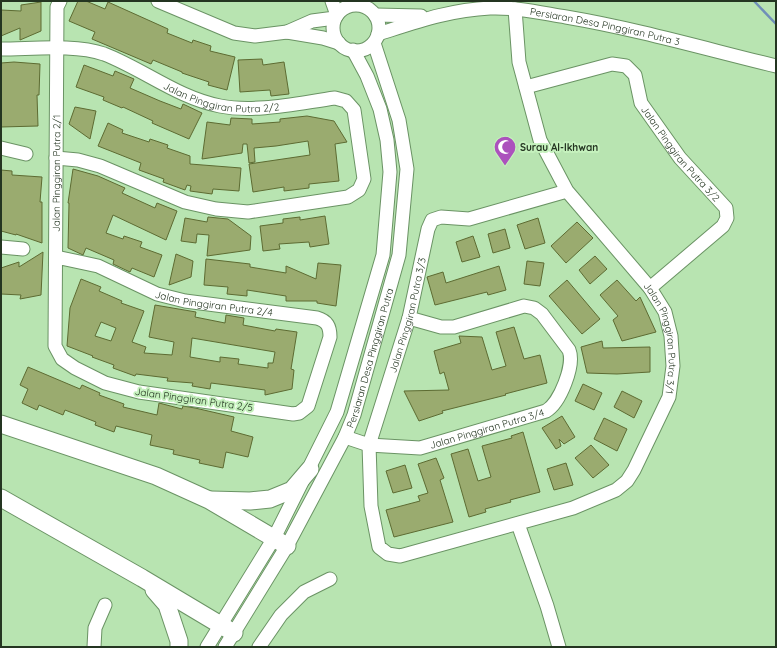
<svg xmlns="http://www.w3.org/2000/svg" width="777" height="648" font-family="Quicksand,sans-serif">
  <style>
    .lines { fill: none; stroke-linecap: round; stroke-linejoin: round }
    .stream { stroke: #6f8fb8; stroke-width: 2.5 }
    .building { fill: #9aab6f; stroke: #5d6b32; fill-rule: evenodd }
    .minor-casing { stroke: #6a9364; stroke-width: 15 }
    .major-casing { stroke: #6a9364; stroke-width: 19 }
    .minor { stroke: #fff; stroke-width: 13 }
    .major { stroke: #fff; stroke-width: 17 }
    .labels { text-anchor: middle; stroke-width: 4; stroke-linejoin: round; paint-order: stroke }
    .street-label { font-size: 10px; fill: #243521; stroke: #c5f1bd }
    .poi-label { font-size: 10px; font-weight: bold; fill: #243521; stroke: #c5f1bd; text-anchor: start }
  </style>
  <rect width="100%" height="100%" fill="#b8e4b1"/>
  <g class="lines">
    <path class="stream" d="M754 1 776 24"/>
  </g>
  <g class="building">
    <path d="M78 1H86L105 9 108 2 168 29 167 33 192 43 193 40 211 46 210 51 235 57 227 90 208 85 209 82 182 73V72L153 60 151 64 92 39 95 32 69 21Z"/>
    <path d="M41 2V31L20 40V28L1 36V10L21 11V5Z"/>
    <path d="M262 59 263 65 284 62 289 94 271 96 270 90 240 92 238 60Z"/>
    <path d="M14 62 40 64 39 95H37L38 126 1 127V63Z"/>
    <path d="M84 65 113 76 115 71 134 79 130 88 160 101 181 109 183 104 202 113 189 139 152 123 153 121 123 107 122 108 103 100 104 97 76 87Z"/>
    <path d="M75 107 96 111 90 139 69 124Z"/>
    <path d="M307 116 334 121 347 142 335 144 339 181 309 184V188L284 191V187L253 192 249 164 310 155 308 141 276 146 254 148 255 162 249 163 247 144H243L242 153 202 159 207 122 230 125 231 118 252 119V124L280 122V119Z"/>
    <path d="M108 123 123 130 122 133 149 142 150 139 168 145 167 148 190 156V164L241 168 239 191 213 189 212 194 190 191 191 186 187 185 185 190 163 182 164 179 139 170 141 163 98 146Z"/>
    <path d="M73 169 98 176 125 188 122 193 155 208 157 203 177 211 166 240 113 215 106 233 123 239 124 236 142 242 140 247 162 255 154 277 132 268 130 272 113 264 114 260 86 248 83 255 68 248 69 203H68Z"/>
    <path d="M1 170 12 171V175L42 177 40 202H42V243L16 234V235L1 231Z"/>
    <path d="M325 216 329 244 310 247 309 242 279 244 280 249 263 251 260 226 283 223V219L300 217V220Z"/>
    <path d="M208 217 228 219 251 236 250 250 207 256 209 235 197 234 196 243 181 241 185 218 207 222Z"/>
    <path d="M538 218 545 243 525 249 517 225Z"/>
    <path d="M577 222 593 238 566 263 551 246Z"/>
    <path d="M505 229 510 248 493 253 488 234Z"/>
    <path d="M473 236 480 257 462 262 456 242Z"/>
    <path d="M43 252 41 295 20 299 21 295 1 294V268L19 262V267Z"/>
    <path d="M176 254 193 261 191 277 169 285Z"/>
    <path d="M595 256 607 269 590 284 579 270Z"/>
    <path d="M206 259 250 264V267L286 273V266L316 279 318 263 341 265 336 306 317 303V301H286V296L247 290V296L227 294 228 287 204 285Z"/>
    <path d="M527 261 544 263 540 286 524 284Z"/>
    <path d="M499 266 506 290 488 295 487 292 435 305 427 277 443 272 446 283Z"/>
    <path d="M81 279 101 287 99 291 122 301 121 303 144 311 132 342 146 347 144 353 172 355 174 342 149 337 155 305 196 312 195 317 225 323 226 315 244 318 243 325 275 331 276 329 297 332 291 369 294 370 292 389 265 395V390L211 383 210 389 192 386 193 383 167 381 168 378 136 374 135 376 113 368 114 365 92 357 93 356 67 346 70 308ZM101 322 116 328 111 341 95 336ZM192 338 275 352 273 363H268V368L238 364 239 359 220 357V362L190 357Z"/>
    <path d="M567 280 600 319 582 334 549 296Z"/>
    <path d="M617 280 636 301 640 297 656 332 622 341 613 320 618 316 600 295Z"/>
    <path d="M514 327 524 359 540 355 547 383 505 394 506 395 442 411 443 413 419 421 404 391 449 390 444 372 440 374 434 351 461 343 459 336 482 337 492 370 506 366 496 332Z"/>
    <path d="M602 341 603 348 650 347V372L617 374 587 373 581 347Z"/>
    <path d="M28 367 80 389 82 385 100 393 99 395 124 404 123 407 157 415 159 403 182 409 183 406 195 408 234 417 231 431 253 437 248 457 226 452 223 468 199 463 200 460 173 454 174 450 150 445 152 435 116 426 114 432 95 425 96 422 65 410 63 415 39 405 37 410 22 403 28 389 20 385Z"/>
    <path d="M583 384 602 393 594 410 575 401Z"/>
    <path d="M622 391 642 401 634 418 614 407Z"/>
    <path d="M562 416 575 437 564 444 559 439 561 446 556 449 542 428Z"/>
    <path d="M604 418 627 429 617 451 594 439Z"/>
    <path d="M523 432 540 492 510 500 511 502 485 509 486 512 469 517 451 454 468 449 478 481 491 477 482 446 512 438 511 436Z"/>
    <path d="M591 445 609 465 593 478 575 458Z"/>
    <path d="M436 458 444 478 440 480 453 522 394 537 386 510 420 501 418 496 428 493 418 464Z"/>
    <path d="M566 463 573 485 554 490 547 469Z"/>
    <path d="M405 465 412 488 393 493 386 471Z"/>
  </g>
  <g class="lines">
    <g class="minor-casing">
      <g id="minor">
        <path d="M158 1 234 33 255 36 287 32 312 21 335 18"/>
        <path d="M332 1 337 15"/>
        <circle cx="356" cy="28" r="23"/>
        <path id="s1" d="M515 9 519 62 540 140 567 191 650 288 665 312 671 336 673 366 669 397 634 470 627 481 616 490 573 508 400 556 388 554 379 547 371 506 369 445 409 318 428 229 432 220 441 217 469 219 567 191"/>
        <path d="M375 15 421 16"/>
        <path d="M287 32 323 38 339 43"/>
        <path id="s2" d="M378 34C416 22 449 10 490 8 516 7 541 13 566 17 637 29 706 49 776 66"/>
        <path id="s3" d="M1 49C32 49 75 44 104 54 143 69 178 98 220 106 256 113 298 103 335 98L346 101 354 110 364 179 359 190 348 197 248 212 216 209 185 202 100 166 78 160 56 158"/>
        <path id="s4" d="M526 87 612 64 626 66 635 75 641 103 680 158 726 208 727 218 723 226 650 288"/>
        <path d="M1 148 26 154"/>
        <path d="M1 247 23 249"/>
        <path id="s5" d="M56 257 98 266 157 294 185 301 317 318C327 321 330 326 330 337L308 406 299 413 293 414 139 392 105 383 75 368 62 359 55 346 57 7 60 1"/>
        <path id="s6" d="M345 437 369 445 420 448 546 411C560 403 575 365 569 350L542 314 534 308 524 306 454 327H441L409 318"/>
        <path d="M518 524 547 606 559 647"/>
        <path d="M94 647 95 628 105 605"/>
        <path d="M207 647 274 538 337 412 383 255 390 172 387 140 380 109 367 76 353 50"/>
        <path id="s7" d="M225 647 287 546 345 437 354 415 399 255 407 169 399 120 374 43"/>
        <path d="M259 647 281 615 304 592 330 579"/>
      </g>
    </g>
    <g class="major-casing">
      <g id="major">
        <path d="M1 424 156 476 209 500 287 546"/>
        <path d="M1 498 142 578 234 633"/>
        <path d="M211 500 250 501 270 499 292 490 310 469"/>
        <path d="M154 590 167 605 179 641V647"/>
      </g>
    </g>
    <use href="#minor" class="minor"/>
    <use href="#major" class="major"/>
  </g>
  <defs>
    <g id="mosque-pin" transform="scale(1.15)"><path d="M0 17L-7.5 6A9.5 9.5 0 1 1 7.5 6Z" fill="#ac51bd" stroke="#c5f1bd"/><path d="M3.5-4.9A6 6 0 1 0 3.5 4.9A5 5 0 1 1 3.5-4.9Z" fill="#fff"/></g>
  </defs>
  <g fill-rule="evenodd">
    <use href="#mosque-pin" x="505" y="147"/>
  </g>
  <g class="labels">
    <g class="street-label">
      <text dy="4" stroke="none"><textPath href="#s2" startOffset="232">Persiaran Desa Pinggiran Putra 3</textPath></text>
      <text dy="4" stroke="none"><textPath href="#s3" startOffset="231">Jalan Pinggiran Putra 2/2</textPath></text>
      <text dy="4" stroke="none"><textPath href="#s4" startOffset="209">Jalan Pinggiran Putra 3/2</textPath></text>
      <text dy="4" stroke="none"><textPath href="#s5" startOffset="813">Jalan Pinggiran Putra 2/1</textPath></text>
      <text dy="4" stroke="none"><textPath href="#s5" startOffset="166">Jalan Pinggiran Putra 2/4</textPath></text>
      <text dy="4" stroke="none"><textPath href="#s1" startOffset="1030">Jalan Pinggiran Putra 3/3</textPath></text>
      <text dy="4" stroke="none"><textPath href="#s1" startOffset="372">Jalan Pinggiran Putra 3/1</textPath></text>
      <text dy="4" stroke="none"><textPath href="#s7" startOffset="325">Persiaran Desa Pinggiran Putra</textPath></text>
      <text transform="translate(194 399) rotate(8)" y="4">Jalan Pinggiran Putra 2/5</text>
      <text dy="4" stroke="none"><textPath href="#s6" startOffset="146">Jalan Pinggiran Putra 3/4</textPath></text>
    </g>
    <g class="poi-label">
      <text x="520" y="151">Surau Al-Ikhwan</text>
    </g>
  </g>
  <rect width="777" height="648" fill="none" stroke="#243521" stroke-width="4"/>
</svg>
